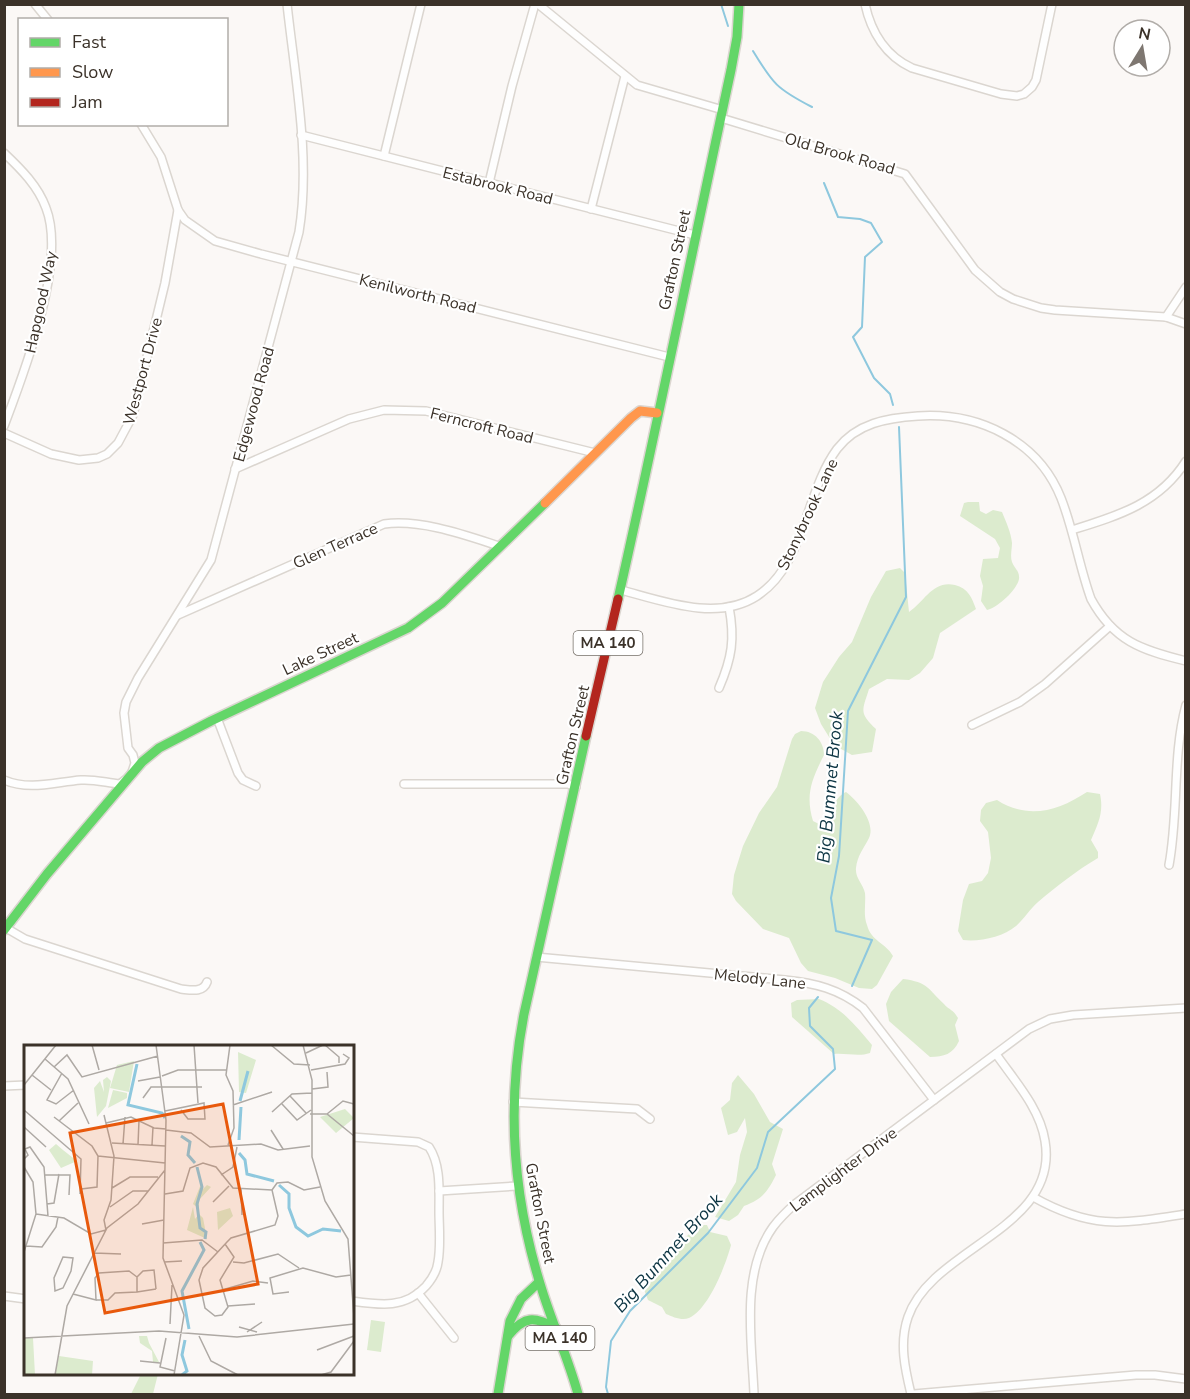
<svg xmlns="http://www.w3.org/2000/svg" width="1190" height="1399" font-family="'Nunito Sans',sans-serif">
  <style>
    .green { fill: #dcebce }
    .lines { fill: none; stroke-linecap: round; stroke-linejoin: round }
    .stream { stroke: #8ec8de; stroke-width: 2 }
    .street-casing { stroke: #dbd6d0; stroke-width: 10 }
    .fast-casing { stroke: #dbd6d0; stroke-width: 12 }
    .slow-casing { stroke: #dbd6d0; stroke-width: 12 }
    .jam-casing { stroke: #dbd6d0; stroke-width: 12 }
    .street { stroke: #fefefe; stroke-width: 7 }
    .fast { stroke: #63d668; stroke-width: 9 }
    .slow { stroke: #ff974d; stroke-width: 9 }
    .jam { stroke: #b3261e; stroke-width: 9 }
    .labels { text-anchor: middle; stroke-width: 4.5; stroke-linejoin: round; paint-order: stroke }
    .shield { fill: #fff; stroke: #767069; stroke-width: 1.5 }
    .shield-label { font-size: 15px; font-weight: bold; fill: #3b3229 }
    .street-label { font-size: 16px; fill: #3b3229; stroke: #fff }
    .water-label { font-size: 18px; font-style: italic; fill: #0d3543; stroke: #fff }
    .inset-river { fill: none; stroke: #8ec8de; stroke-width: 3 }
    .inset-road { fill: none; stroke: #aea9a4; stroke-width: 1.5 }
    .view { fill: #e8590c; fill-opacity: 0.15; stroke: #e8590c; stroke-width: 3 }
    .inset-edge { fill: none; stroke: #3b3229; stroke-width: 3 }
  </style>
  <rect width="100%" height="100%" fill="#fbf8f6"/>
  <g class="green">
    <path d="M968 502H979L980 511 986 514 993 510 1002 512C1006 522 1011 532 1012 543 1012 549 1010 556 1012 562 1014 568 1020 571 1019 579 1017 590 997 608 987 610L981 601 983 586 980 576 983 559 998 558 1000 548 995 539 960 516 964 503Z"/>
    <path d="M900 568 905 573 909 612C925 601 933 580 955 585 968 588 972 598 976 609L940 633 933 658 920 673 909 680 887 679 869 689C862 711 859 713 876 729L872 752 852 755 834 745 821 724 815 708 823 682 839 657 852 642 871 597 886 571Z"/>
    <path d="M801 731C815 731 824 742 824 755 812 779 805 794 813 821L819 824 822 823C831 814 834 797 846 792 858 801 876 823 869 838 864 848 857 856 856 868 855 878 863 884 865 893 866 904 863 915 867 925 871 941 886 943 893 956L877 985 872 989 859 988 835 978 808 971 801 963 789 938 763 929 736 901 732 894 734 875 743 846 759 813 777 787 792 739 795 734Z"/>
    <path d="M1087 792 1100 794C1104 812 1098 824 1091 840L1098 852V858C1076 871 1057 886 1038 902 1030 909 1024 919 1016 926 1003 937 980 942 963 940L958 931 963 900 969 884 982 881 988 873 991 858 988 832 980 821 981 810 986 803 997 800C1028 820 1058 811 1087 792Z"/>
    <path d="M903 979C928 982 928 989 944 1004 950 1011 952 1008 958 1018L955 1025 959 1041C953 1054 944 1057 930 1057L889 1021 886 1004 891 992Z"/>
    <path d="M819 999C842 1008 856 1026 872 1045L870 1053C859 1057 847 1053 834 1054L792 1017 791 1003 797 1000Z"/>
    <path d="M738 1075 754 1094 770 1122 783 1129 772 1164 776 1175C767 1193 762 1199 744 1206L738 1215 729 1221 715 1217 736 1182 740 1155 747 1132 745 1118 737 1132 728 1135 721 1108 730 1100 732 1083Z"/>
    <path d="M699 1225H707L710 1232 727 1236 731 1245C726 1264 709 1309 689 1318 682 1321 673 1317 666 1314L662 1307 648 1300 640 1279Z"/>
    <path d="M371 1320 385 1322 381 1352 367 1350Z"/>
    <path d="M141 1374H158L153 1394H131Z"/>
  </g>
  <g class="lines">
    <g class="stream">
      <path d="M721 4 728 26"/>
      <path d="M753 51C773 84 777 89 812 107"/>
      <path d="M824 183 838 217 860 219 871 223 882 242 865 257 862 327 853 337 874 378 890 394 893 405"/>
      <path d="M852 986 872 940 836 931 831 898 839 856 848 711 906 597 899 427"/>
      <path d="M608 1394 606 1387 611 1341 630 1311 708 1233 757 1168 768 1132 835 1069 833 1049 810 1026 809 1008 818 997"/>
    </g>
    <g class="street-casing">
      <g id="street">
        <path d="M35 4 48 20"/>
        <path d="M538 4 637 85 723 110"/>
        <path d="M865 4C871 32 886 56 912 68L1001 94 1017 96 1024 94 1032 87 1036 80 1052 4"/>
        <path d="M721 118 905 174 975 270 1000 292 1013 299 1041 308 1055 310 1166 317 1186 324"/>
        <path d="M141 124 161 157 178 210 185 220 215 241 261 254 669 357"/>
        <path d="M301 135 695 235"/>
        <path d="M4 153C21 169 38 186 46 208 67 262 24 373 4 426"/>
        <path d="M384 156 421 4"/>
        <path d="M489 183 512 86 535 4"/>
        <path d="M591 209 625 76"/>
        <path d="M1166 317 1186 287"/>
        <path d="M4 433 51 454 79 460 98 458 107 454 118 443 133 415 165 283 178 210"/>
        <path d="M235 469 349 419 384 410 426 411 595 453"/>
        <path d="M1072 530C1117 516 1159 504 1186 461"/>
        <path d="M621 590C663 601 717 622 757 596 805 565 805 492 837 449 857 423 887 418 918 416 978 412 1038 440 1061 498 1074 531 1079 566 1091 599 1114 641 1141 650 1186 661"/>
        <path d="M178 615 384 524C421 519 465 535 499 546"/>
        <path d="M719 688C732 658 735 639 729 607"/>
        <path d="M217 718 238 773 243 780 256 786"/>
        <path d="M972 725 1020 702 1045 684 1110 626"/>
        <path d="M132 772 135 763 133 755 128 748 124 713 126 702 138 678 211 560 299 232C311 159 295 78 287 4"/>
        <path d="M4 780C30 791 55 782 81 780 95 779 107 783 120 784L125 780"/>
        <path d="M404 784H568L576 787"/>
        <path d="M1169 865C1179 811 1172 757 1186 705"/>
        <path d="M6 928 25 939 181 989C191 990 203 993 207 982"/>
        <path d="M536 957 785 980C815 983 839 989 863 1008L934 1100"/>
        <path d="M4 1086 26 1085"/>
        <path d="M513 1102 637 1109 650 1119"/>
        <path d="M352 1137 418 1142 429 1147C441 1165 439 1190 439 1211 439 1227 441 1246 438 1262 437 1271 432 1279 426 1286 405 1309 380 1305 352 1301"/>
        <path d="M439 1191 517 1186"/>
        <path d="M1033 1197C1092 1230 1122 1224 1186 1214"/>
        <path d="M418 1293 454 1338"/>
        <path d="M4 1296 26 1299"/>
        <path d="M754 1394C752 1342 740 1273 773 1227 779 1219 787 1211 795 1204L1029 1029 1050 1019 1073 1015 1186 1008"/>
        <path d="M911 1394C905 1369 899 1343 908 1317 932 1247 1060 1229 1045 1141 1040 1108 1014 1080 996 1054"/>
        <path d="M914 1394 1136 1375H1155L1186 1379"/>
      </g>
    </g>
    <g class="fast-casing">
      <g id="fast">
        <path d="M618 599C658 423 693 246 731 70L737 37 739 4"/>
        <path d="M4 930 47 874 142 762 159 748 211 721 408 628 442 603 545 503"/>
        <path d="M508 1336C524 1316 534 1316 556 1328"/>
        <path d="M498 1394 510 1321 521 1299 539 1282"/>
        <path d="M578 1394C568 1358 553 1325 542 1290 513 1199 506 1107 524 1014L586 736"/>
      </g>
    </g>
    <g class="slow-casing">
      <path id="slow" d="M545 503 631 418 640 411 657 413"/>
    </g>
    <g class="jam-casing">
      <path id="jam" d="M586 736 618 599"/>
    </g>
    <use href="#street" class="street"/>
    <use href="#fast" class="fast"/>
    <use href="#slow" class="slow"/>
    <use href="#jam" class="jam"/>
  </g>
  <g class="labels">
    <g class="shield">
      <rect x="573.5" y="631" width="69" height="24" rx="4.5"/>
      <rect x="525.5" y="1326" width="69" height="24" rx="4.5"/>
    </g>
    <g class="shield-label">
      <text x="608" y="648">MA 140</text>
      <text x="560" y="1343">MA 140</text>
    </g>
    <g class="street-label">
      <text transform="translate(840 153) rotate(16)" y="6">Old Brook Road</text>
      <text transform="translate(498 185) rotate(14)" y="6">Estabrook Road</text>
      <text transform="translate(674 260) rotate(-78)" y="6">Grafton Street</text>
      <text transform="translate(418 293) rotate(14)" y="6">Kenilworth Road</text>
      <text transform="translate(40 302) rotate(-78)" y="6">Hapgood Way</text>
      <text transform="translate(142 371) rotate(-75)" y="6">Westport Drive</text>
      <text transform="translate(253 404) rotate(-75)" y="6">Edgewood Road</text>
      <text transform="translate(482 425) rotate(14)" y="6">Ferncroft Road</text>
      <text transform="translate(807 514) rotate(-65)" y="6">Stonybrook Lane</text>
      <text transform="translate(335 545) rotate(-24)" y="6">Glen Terrace</text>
      <text transform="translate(320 653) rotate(-25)" y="6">Lake Street</text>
      <text transform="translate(572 735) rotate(-77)" y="6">Grafton Street</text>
      <text transform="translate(760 978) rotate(6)" y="6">Melody Lane</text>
      <text transform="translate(843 1169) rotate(-37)" y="6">Lamplighter Drive</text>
      <text transform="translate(541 1213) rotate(79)" y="6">Grafton Street</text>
    </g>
    <g class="water-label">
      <text transform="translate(830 787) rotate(-85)" y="6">Big Bummet Brook</text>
      <text transform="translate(668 1253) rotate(-48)" y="6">Big Bummet Brook</text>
    </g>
  </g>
  <g transform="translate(24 1045)">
    <rect width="330" height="330" fill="#fbf8f6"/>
    <path d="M214 7 232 15 222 48 215 47ZM110 16 105 47 86 43 93 20ZM83 32 87 36 82 61 73 72 70 43 76 36 80 47 79 35ZM89 45 103 48V53L84 63ZM321 64 330 73 312 88 296 72ZM32 99 39 105 53 116 37 123 25 105ZM177 139 179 144 183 140 187 142 175 155V164L169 159ZM169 162 171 174 175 169 179 173 183 194 163 185ZM206 163 209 171 194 185 193 167ZM123 291 125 298 135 317H129L128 306 116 298 115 291ZM0 293H9L11 330H0ZM35 311 69 316 68 330H31Z" fill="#dcebce"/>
    <path class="inset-river" d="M113 19 104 60 138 68 141 73M216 56 224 26M157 91 166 97 164 110 171 118M215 95 217 62M215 108 221 115 223 129 250 136M173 122 178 142 173 159 176 183 182 187 181 194M255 140 265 149V163L272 182 284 191 299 184 317 186M165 284 158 246 180 205 176 197M158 330 163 326 158 310 161 295"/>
    <path class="inset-road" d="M68 0 75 25M132 0 142 75 139 213 160 270 150 330M170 0 174 58M247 0 270 19 286 20M279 0 288 35V112L301 156 324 194 330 272M301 0 315 12V18M282 8 299 0M21 14 44 34 65 79M30 22 43 10 58 32 134 11M287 25 321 19 325 13 319 9M38 28 23 55 32 59 50 45M8 30 27 45M138 31 154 25H202M114 36 136 32M0 40 32 0M288 44 304 42 303 27M266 51 282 68M119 53 127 42H178M258 59 273 75 287 65M209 60 248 47M0 65 57 114 56 149M141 66 180 58 181 74H164L157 65M248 67 268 49 288 48M286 69H303L330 91M303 69 319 56 330 59M30 72 68 101 74 111 73 142 57 144M35 76 54 58M82 78 107 72 130 83 142 84M0 82 22 102M142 85 167 88 186 102 237 99 254 105 286 101M247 85 259 104M88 98 141 101M99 99 101 72M114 100 115 75M128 100 129 82M204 100 210 83 209 46 202 30 206 0M74 111 141 118M0 114 4 110 1 104 6 102 20 122 24 171M0 122 9 137 12 169 0 207M21 130H46L45 150M197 130 209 122 213 102M88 143 106 132H134M217 144 218 170M141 149 159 146 166 123 179 118 192 122 209 143 248 145M189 157 205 141M23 159 30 158 35 129M86 162 109 146H124M12 169 40 173 67 189 82 185 80 175 87 155 90 111 80 70M118 179 140 175M139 198 178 195 194 207M201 199 210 212 196 235 204 262 198 270 191 271 181 263 175 235 179 223 203 197 207 193 251 180 254 171 248 145 253 138 264 137 280 145 296 142M2 201 18 202 32 182 34 172M70 208 97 209M39 212 49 213 47 226 39 243 31 246 30 233ZM140 217 158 216M209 217 220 218 254 209 275 223M113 232 119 226 130 225 132 244M198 245 229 236 244 238M113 247 132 244M265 247 249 249 246 233 279 223 312 232 327 230M49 249 72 255 71 233 75 228 105 226 113 232V247L91 248 84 255H72M204 261 231 259M146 279 148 240M215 282 233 287M223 287 238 277M38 290 43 261 83 183 114 159 141 125M175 291 187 316 214 330M0 293 135 286 213 292 330 279M142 293 136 322 151 326M293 305 330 291M116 316 136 318M31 330 38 290M297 330 307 327 330 296"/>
    <path class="view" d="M199 59 234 239 81 268 46 88Z"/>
    <rect width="330" height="330" class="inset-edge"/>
  </g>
  <rect width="1190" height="1399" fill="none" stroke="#3b3229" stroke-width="12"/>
  <rect x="18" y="18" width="210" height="108" fill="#ffffff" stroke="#b1ada9" stroke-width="1.5"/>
  <rect x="30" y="38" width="30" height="9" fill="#63d668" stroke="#b1ada9" stroke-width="1.5"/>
  <text x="72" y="48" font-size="18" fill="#3b3229">Fast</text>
  <rect x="30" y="68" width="30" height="9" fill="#ff974d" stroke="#b1ada9" stroke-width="1.5"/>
  <text x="72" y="78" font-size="18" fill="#3b3229">Slow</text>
  <rect x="30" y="98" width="30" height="9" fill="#b3261e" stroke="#b1ada9" stroke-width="1.5"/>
  <text x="72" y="108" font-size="18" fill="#3b3229">Jam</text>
  <g transform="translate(1142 48) rotate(11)"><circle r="28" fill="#ffffff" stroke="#b1ada9" stroke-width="1.5"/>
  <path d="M0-4.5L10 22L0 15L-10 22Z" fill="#7e7771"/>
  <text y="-9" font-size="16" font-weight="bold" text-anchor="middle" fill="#3b3229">N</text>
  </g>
</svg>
